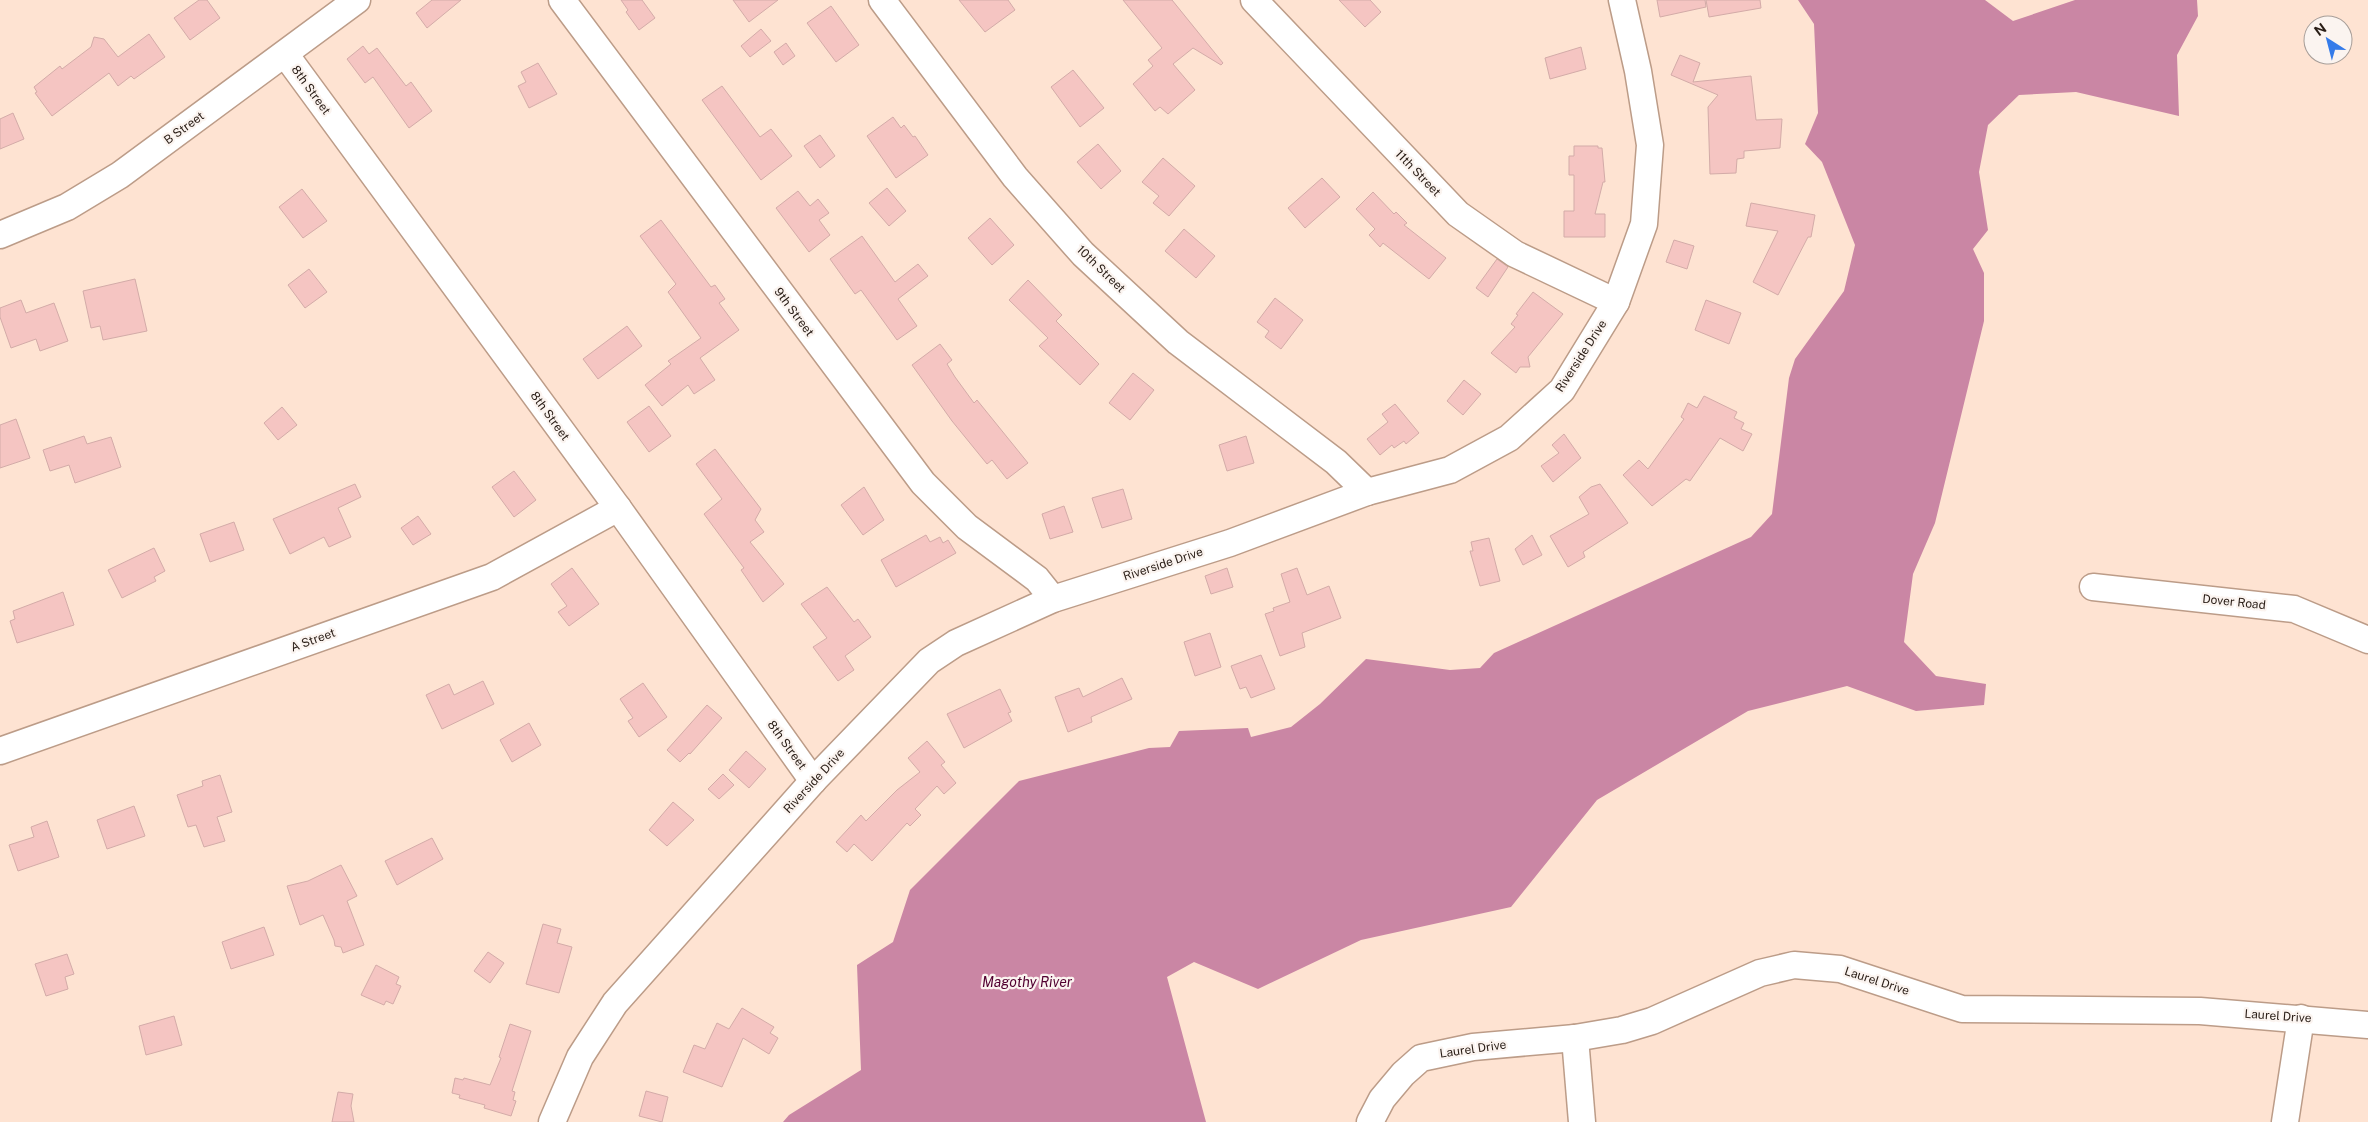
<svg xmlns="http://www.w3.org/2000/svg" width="2368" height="1122" font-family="'Public Sans',sans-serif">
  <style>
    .water { fill: #ca86a4 }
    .building { fill: #f5c5c2; stroke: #d3aba8 }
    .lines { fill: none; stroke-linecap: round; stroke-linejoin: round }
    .minor-casing { stroke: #bc9c88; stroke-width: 29 }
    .minor { stroke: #fff; stroke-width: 26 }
    .labels { text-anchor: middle; stroke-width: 4.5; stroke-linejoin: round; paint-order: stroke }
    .street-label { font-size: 12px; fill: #291d16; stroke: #fbf4f0 }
    .water-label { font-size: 14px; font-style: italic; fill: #510030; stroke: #fbf4f0 }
  </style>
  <rect width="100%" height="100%" fill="#fee3d2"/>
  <path class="water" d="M1798 0H1985L2013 21 2075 0H2197L2198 16 2177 55 2179 116 2076 92 2019 95 1988 125 1979 172 1988 230 1973 249 1984 273V321L1935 523 1913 574 1904 642 1936 676 1986 684 1984 705 1916 711 1847 686 1748 711 1597 800 1511 907 1361 940 1258 989 1194 962 1167 977 1206 1122H783L789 1115 861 1070 857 965 893 942 910 890 1019 781 1149 748 1170 747 1179 731 1248 728 1251 737 1291 727 1320 704 1366 659 1450 670 1480 668 1494 653 1751 537 1772 514 1789 378 1795 359 1844 291 1855 245 1822 162 1805 144 1818 113 1814 24Z"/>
  <g class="building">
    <path d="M199 0H207L220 18 190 40 174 18Z"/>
    <path d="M432 0H461L427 28 416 13Z"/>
    <path d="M621 0H642L655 18 639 30 626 12 628 10Z"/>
    <path d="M733 0H778L749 22Z"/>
    <path d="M959 0H1008L1015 10 985 32Z"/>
    <path d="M1123 0H1172L1223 63 1221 65 1193 48 1173 64 1195 90 1168 114 1160 107 1155 111 1133 84 1153 66 1148 60 1162 48Z"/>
    <path d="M1339 0H1370L1381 12 1365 27Z"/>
    <path d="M1657 0H1705L1706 7 1660 17Z"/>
    <path d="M1706 0H1760L1761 8 1709 17Z"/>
    <path d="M831 6 859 45 836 62 807 23Z"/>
    <path d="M761 29 771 41 750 57 741 46Z"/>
    <path d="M149 34 165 57 134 79 131 76 118 86 109 73 52 116 35 93 37 92 34 87 60 66 62 69 91 47 94 37 104 39 118 57Z"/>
    <path d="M786 43 795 56 783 65 774 52Z"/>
    <path d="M363 46 369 54 377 48 406 86 411 82 432 111 409 128 373 77 365 83 347 59Z"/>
    <path d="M1581 47 1586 69 1550 79 1545 58Z"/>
    <path d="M1680 55 1700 63 1693 82 1751 76 1756 120 1782 119 1780 148 1744 151V158L1737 159 1736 173 1710 174 1708 107 1718 95 1671 75Z"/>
    <path d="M538 63 557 94 529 108 518 86 526 82 521 72Z"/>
    <path d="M1073 70 1104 108 1080 127 1051 87Z"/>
    <path d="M722 86 760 137 771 129 792 156 761 180 702 100Z"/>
    <path d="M13 113 24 139 0 149V119Z"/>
    <path d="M893 117 901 128 904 125 913 137 915 136 928 155 896 178 867 136Z"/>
    <path d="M820 135 835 156 820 168 804 146Z"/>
    <path d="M1098 144 1121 171 1101 189 1077 162Z"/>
    <path d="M1574 146H1598V148H1602L1605 182H1603L1595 214H1605V237H1564V211H1574V175H1569V156H1574Z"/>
    <path d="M1163 158 1195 186 1169 216 1153 203 1159 196 1142 182Z"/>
    <path d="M1322 178 1340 197 1305 228 1288 208Z"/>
    <path d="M887 188 906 211 889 226 869 203Z"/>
    <path d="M302 189 327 221 303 238 279 207Z"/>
    <path d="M798 191 810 206 818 199 829 213 819 220 830 235 809 252 776 208Z"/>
    <path d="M1373 192 1394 214 1396 212 1407 223 1404 225 1446 258 1429 279 1383 243 1380 247 1369 235 1375 229 1356 209Z"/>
    <path d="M1751 203 1815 215 1811 237H1808L1778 295 1753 282 1778 231 1746 226Z"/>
    <path d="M990 218 1014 245 992 265 968 238Z"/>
    <path d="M661 220 711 287 715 285 725 299 719 303 739 330 700 358 715 380 694 394 688 385 662 406 645 385 671 364 668 361 701 338 668 292 676 284 640 236Z"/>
    <path d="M1184 229 1215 256 1196 278 1165 251Z"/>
    <path d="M862 236 895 282 918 264 928 276 898 299 917 326 897 340 861 290 855 294 830 259Z"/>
    <path d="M1674 240 1694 246 1687 269 1666 262Z"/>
    <path d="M1497 259 1508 267 1488 297 1476 288Z"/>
    <path d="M309 269 327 292 305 308 288 285Z"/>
    <path d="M135 279 147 331 103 340 100 326 91 328 83 291Z"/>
    <path d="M1028 280 1062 315 1056 321 1099 364 1080 385 1039 346 1048 338 1009 300Z"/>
    <path d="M1533 292 1563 314 1528 357 1530 367H1520L1516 373 1491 353 1515 327 1511 324 1518 315 1516 314Z"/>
    <path d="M1275 298 1303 320 1281 349 1265 337 1269 331 1257 322Z"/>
    <path d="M21 300 26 313 54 303 68 341 40 351 36 339 11 348 0 317V308Z"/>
    <path d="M1706 300 1741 313 1729 344 1695 330Z"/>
    <path d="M627 326 642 346 598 379 583 359Z"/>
    <path d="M940 344 952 360 947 364 955 377 974 403 977 400 1028 463 1007 479 992 460 987 464 952 421 912 365Z"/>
    <path d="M1133 373 1154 390 1130 420 1109 403Z"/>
    <path d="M1464 380 1481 394 1463 415 1447 401Z"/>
    <path d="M1704 396 1737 412 1734 418 1744 423 1741 429 1752 434 1743 451 1720 438 1690 481 1686 479 1652 506 1623 475 1639 460 1648 469 1684 419 1681 417 1688 403 1697 408Z"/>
    <path d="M1395 404 1419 433 1406 444 1404 441 1394 448 1392 445 1380 455 1367 439 1388 422 1382 414Z"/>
    <path d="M649 406 671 436 649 452 627 422Z"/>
    <path d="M282 407 297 425 278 440 264 423Z"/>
    <path d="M16 419 30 458 0 468V425Z"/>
    <path d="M1564 434 1581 458 1553 482 1541 466 1559 453 1552 445Z"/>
    <path d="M84 436 87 444 111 437 121 467 75 483 69 465 50 471 43 450Z"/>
    <path d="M1246 436 1254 463 1227 471 1219 445Z"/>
    <path d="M715 449 761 509 755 520 764 532 750 542 784 584 763 602 741 570 744 568 704 514 722 499 696 464Z"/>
    <path d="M514 471 536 500 514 517 492 487Z"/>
    <path d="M355 484 361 497 338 508 351 537 329 547 324 537 290 554 273 519Z"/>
    <path d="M1600 484 1628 523 1583 552 1585 557 1568 567 1550 536 1589 514 1579 497 1591 487Z"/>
    <path d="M864 487 884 520 863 535 841 505Z"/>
    <path d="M1123 489 1132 519 1102 528 1092 498Z"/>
    <path d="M1064 506 1073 532 1050 539 1042 514Z"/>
    <path d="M418 516 431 534 413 545 401 528Z"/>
    <path d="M234 522 244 550 210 562 200 534Z"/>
    <path d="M926 535 930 542 940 537 943 543 948 540 956 553 896 587 881 560Z"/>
    <path d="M1532 535 1542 555 1523 565 1515 549Z"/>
    <path d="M1489 538 1500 581 1480 586 1470 551H1473L1471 542Z"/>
    <path d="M154 548 165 571 154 577 156 581 122 598 108 570Z"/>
    <path d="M572 568 599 604 569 626 558 612 567 606 551 584Z"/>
    <path d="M1227 568 1233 587 1211 594 1205 576Z"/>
    <path d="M1297 568 1307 595 1329 586 1341 618 1302 633 1305 647 1280 656 1265 614 1274 611 1273 608 1290 602 1281 574Z"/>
    <path d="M827 587 854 622 858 619 871 637 845 656 854 670 838 681 813 647 827 638 801 604Z"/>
    <path d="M63 592 74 625 17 643 10 621 15 619 13 611Z"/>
    <path d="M1210 633 1221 667 1195 676 1184 642Z"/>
    <path d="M1261 655 1275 689 1251 698 1246 687 1240 689 1231 666Z"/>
    <path d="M1122 678 1132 699 1091 717 1092 722 1068 732 1055 697 1079 688 1083 697Z"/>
    <path d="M483 681 494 704 442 729 426 695 449 684 454 695Z"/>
    <path d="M643 683 667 717 639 737 628 721 633 718 620 699Z"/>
    <path d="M1000 689 1011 712 1008 713 1012 721 964 748 947 714Z"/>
    <path d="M707 705 722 718 690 754 689 753 680 762 667 750Z"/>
    <path d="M529 723 541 745 512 762 500 740Z"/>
    <path d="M927 741 945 762 941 765 956 783 944 794 937 786 915 809 921 815 910 826 907 823 872 861 854 844 847 852 836 842 861 815 866 821 897 790 920 772 908 758Z"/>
    <path d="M746 751 766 769 749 788 729 770Z"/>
    <path d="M723 774 734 785 719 799 708 789Z"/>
    <path d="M220 775 232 812 217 817 225 841 204 847 196 825 188 827 177 795 203 786 202 781Z"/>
    <path d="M673 802 694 820 667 846 649 830Z"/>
    <path d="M134 806 145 836 107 849 97 820Z"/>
    <path d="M47 821 59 857 18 871 9 845 34 837 31 827Z"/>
    <path d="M432 838 443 859 397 885 385 861Z"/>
    <path d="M341 865 357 896 347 901 364 945 343 953 341 947 335 946 334 940 323 915 300 925 287 886 308 881Z"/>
    <path d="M543 924 561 929 557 943 572 947 559 993 526 984Z"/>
    <path d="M264 927 274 955 231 969 222 942Z"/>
    <path d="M488 952 504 963 490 983 474 971Z"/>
    <path d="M67 954 74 974 65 977 68 989 46 996 35 964Z"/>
    <path d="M376 965 399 977 396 984 401 986 393 1004 386 1001 384 1005 361 995Z"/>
    <path d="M742 1008 774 1027 770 1033 778 1038 769 1054 743 1038 722 1087 683 1072 694 1045 705 1049 717 1023 729 1029Z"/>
    <path d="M174 1016 182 1045 146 1055 139 1026Z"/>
    <path d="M510 1024 531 1031 512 1091 515 1092 513 1100 516 1101 511 1116 484 1108 485 1105 459 1098 460 1095 452 1093 455 1078 463 1080 464 1078 490 1085 501 1058 499 1057Z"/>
    <path d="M646 1091 668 1097 662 1122 639 1116Z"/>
    <path d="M338 1092 353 1094 351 1106 354 1122H332Z"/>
  </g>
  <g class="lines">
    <g class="minor-casing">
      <g id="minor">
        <path d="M562 0 923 483 967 527 1037 579 1053 599"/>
        <path d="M882 0 1015 177 1083 254 1178 342 1336 462 1367 492"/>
        <path d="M1254 0 1458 214 1515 254 1616 302"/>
        <path d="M285 54 618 508 813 781"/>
        <path d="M0 235 67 207 120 175 357 0"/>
        <path d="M2093 587 2294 609 2368 640"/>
        <path d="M0 751 492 577 618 508"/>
        <path d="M1575 1038 1582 1122"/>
        <path d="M552 1122 580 1057 615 1003 813 781 929 661 956 643 1053 599 1230 543 1367 492 1450 470 1509 438 1562 390 1616 302 1644 224 1650 145 1638 71 1622 0"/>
        <path d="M1370 1122 1382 1099 1403 1074 1421 1058 1473 1047 1575 1038 1622 1030 1652 1021 1760 973 1794 965 1840 969 1962 1009 2200 1011 2368 1025"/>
        <path d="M2285 1122 2301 1018"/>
      </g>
    </g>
    <use href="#minor" class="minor"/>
  </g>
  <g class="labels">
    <g class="street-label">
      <text transform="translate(311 90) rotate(54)" y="4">8th Street</text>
      <text transform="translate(184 128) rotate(-36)" y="4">B Street</text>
      <text transform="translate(1418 173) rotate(46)" y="4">11th Street</text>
      <text transform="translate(1101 269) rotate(44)" y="4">10th Street</text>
      <text transform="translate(794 312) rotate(53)" y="4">9th Street</text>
      <text transform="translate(1581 356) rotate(-57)" y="4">Riverside Drive</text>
      <text transform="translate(550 416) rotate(54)" y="4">8th Street</text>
      <text transform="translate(1163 564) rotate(-18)" y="4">Riverside Drive</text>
      <text transform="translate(2234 602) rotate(6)" y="4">Dover Road</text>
      <text transform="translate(313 640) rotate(-20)" y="4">A Street</text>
      <text transform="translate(787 745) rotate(54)" y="4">8th Street</text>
      <text transform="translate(814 781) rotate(-47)" y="4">Riverside Drive</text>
      <text transform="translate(1877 981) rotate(18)" y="4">Laurel Drive</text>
      <text transform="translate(2278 1016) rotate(4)" y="4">Laurel Drive</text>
      <text transform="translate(1473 1049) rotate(-8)" y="4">Laurel Drive</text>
    </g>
    <g class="water-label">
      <text x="1027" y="987">Magothy River</text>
    </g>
  </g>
  <g transform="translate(2328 40) rotate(324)"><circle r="24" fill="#fbf4f0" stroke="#a79e99"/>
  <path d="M0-4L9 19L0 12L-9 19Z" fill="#357be9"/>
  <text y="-8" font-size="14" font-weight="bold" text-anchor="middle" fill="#291d16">N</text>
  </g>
</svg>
